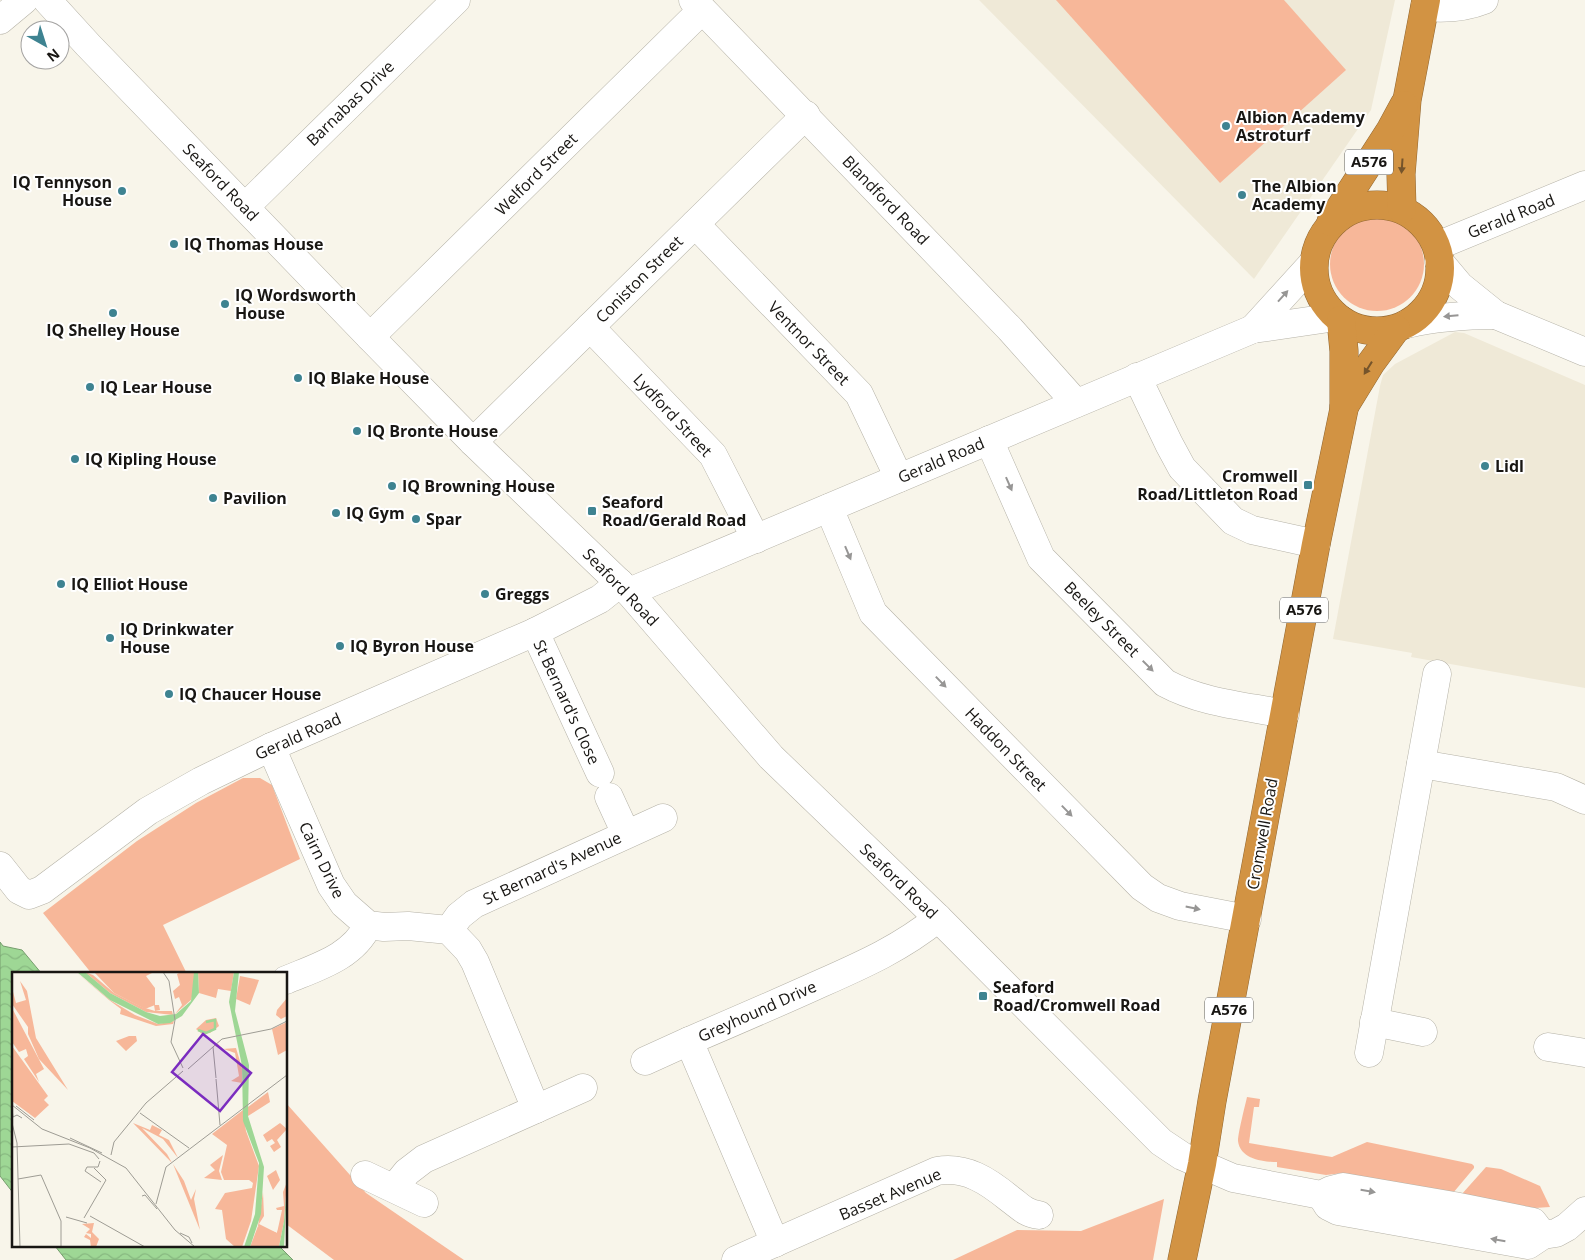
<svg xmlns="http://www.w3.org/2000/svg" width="1585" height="1260" font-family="'Open Sans',sans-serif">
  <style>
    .built { fill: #efe9d7 }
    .green { fill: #f7b799 }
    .water { fill: url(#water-waves); stroke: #769d6e }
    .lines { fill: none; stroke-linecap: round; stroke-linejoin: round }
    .minor-casing { stroke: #b5b2a7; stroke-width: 29 }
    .highway-casing { stroke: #916732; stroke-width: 29 }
    .minor { stroke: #fff; stroke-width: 28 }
    .highway { stroke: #d29343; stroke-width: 28 }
    .oneway { fill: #75542b }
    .oneway2 { fill: #979695 }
    .poi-dot { fill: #3e8391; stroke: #fff; stroke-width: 2 }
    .labels { text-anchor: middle; stroke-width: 4; stroke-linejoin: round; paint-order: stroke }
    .shield { fill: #fff; stroke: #5d5c5a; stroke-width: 1 }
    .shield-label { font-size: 15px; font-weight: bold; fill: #181613 }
    .street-label { font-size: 16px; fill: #181613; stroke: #fff }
    .poi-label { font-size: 16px; font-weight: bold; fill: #181613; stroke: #fff; text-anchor: start }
    .inset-river { fill: none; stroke: #9ed795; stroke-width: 2.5 }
    .inset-road { fill: none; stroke: #9e9c94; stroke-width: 1 }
    .view { fill: #7b2cbf; fill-opacity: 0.15; stroke: #7b2cbf; stroke-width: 2.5 }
    .inset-edge { fill: none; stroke: #181613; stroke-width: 2.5 }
  </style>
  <defs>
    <pattern id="water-waves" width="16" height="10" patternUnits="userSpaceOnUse" patternTransform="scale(1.25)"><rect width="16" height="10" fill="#9ed795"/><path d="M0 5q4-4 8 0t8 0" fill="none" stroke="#87b880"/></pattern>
  </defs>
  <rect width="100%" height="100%" fill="#f8f5ea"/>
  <g class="built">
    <path d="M979 0H1395L1371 110 1254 279Z"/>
    <path d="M1455 332 1464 333 1585 385V688L1411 657 1412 653 1333 639 1380 386 1383 375 1395 364Z"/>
  </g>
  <g class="green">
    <path d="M1056 0H1284L1346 70 1220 183Z"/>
    <circle cx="1377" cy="264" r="47"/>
    <path d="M243 778H260L272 785 300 859 163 925 187 974H92L43 913 137 841 196 803Z"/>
    <path d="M1247 1097 1260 1099 1259 1107H1254L1249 1143 1332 1157 1367 1142 1472 1164 1474 1166V1168L1453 1193 1343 1173 1326 1175 1277 1167V1162C1263 1162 1240 1159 1238 1141 1238 1133 1245 1106 1247 1097Z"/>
    <path d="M286 1103 366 1193 464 1260H334L286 1224Z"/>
    <path d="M1486 1167 1501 1169 1540 1186 1550 1207 1535 1208 1461 1195Z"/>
    <path d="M1164 1199 1153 1260H953L1017 1230 1081 1231Z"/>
  </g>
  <g class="water">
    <path d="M0 942 3 946 22 950 42 974H14V1194L0 1176Z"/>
    <path d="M55 1246H279L293 1260H66Z"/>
  </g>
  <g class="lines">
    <g class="minor-casing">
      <g id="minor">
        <path d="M47 0 88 45 370 337 473 442 629 592 771 757 938 918 1161 1142 1182 1156 1233 1178 1321 1195 1331 1190 1343 1187 1454 1206 1533 1222 1543 1235"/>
        <path d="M693 0 1010 329 1076 403"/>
        <path d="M1425 7C1446 9 1464 8 1484 0"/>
        <path d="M0 20 24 0"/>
        <path d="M245 207 456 0"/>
        <path d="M695 224 859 394 899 478"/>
        <path d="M1437 246 1585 185"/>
        <path d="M1439 261 1460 286 1496 315 1585 352"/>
        <path d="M1407 324C1437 317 1466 315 1496 315"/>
        <path d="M590 327 713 455 756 539"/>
        <path d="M1253 329 1313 263"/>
        <path d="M370 337 702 10"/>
        <path d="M1137 377 1169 444 1182 468 1233 521 1252 530 1316 544"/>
        <path d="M989 440 1041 558 1165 683C1202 703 1245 706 1285 714"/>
        <path d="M473 442 806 115"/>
        <path d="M829 508 873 613 1142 887 1158 898 1180 906 1247 919"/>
        <path d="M629 592 1253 329 1336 317"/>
        <path d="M535 632 600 773"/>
        <path d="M271 747 331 885 344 904 368 925 384 927 408 926 449 930 468 950 475 962 536 1109 424 1159 407 1172 394 1188"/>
        <path d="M1421 764 1556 787 1585 800"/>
        <path d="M609 797 626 834"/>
        <path d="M0 866 19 890 29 895 42 890 148 811 201 781 271 747 535 632 600 599 620 583"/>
        <path d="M449 930 459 916 474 904 663 818"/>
        <path d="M286 980C317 967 353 957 368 925"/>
        <path d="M1374 1022 1423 1032"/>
        <path d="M1548 1047 1585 1053"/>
        <path d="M1369 1053 1437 674"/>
        <path d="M645 1061 689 1041"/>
        <path d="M536 1109 583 1088"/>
        <path d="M365 1175 424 1203"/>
        <path d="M1321 1195 1328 1206 1338 1211 1528 1245 1543 1235 1556 1233 1567 1227 1585 1211"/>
        <path d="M775 1243 689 1041C731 1023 773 1005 815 986 860 966 900 949 938 918"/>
        <path d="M736 1260 937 1171C966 1166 988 1181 1010 1199 1021 1207 1025 1213 1039 1215"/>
      </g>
    </g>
    <g class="highway-casing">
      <g id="highway">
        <circle cx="1377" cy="268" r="63"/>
        <path d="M1402 209 1401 174 1407 100 1426 0"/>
        <path d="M1331 222 1391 129 1404 105"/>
        <path d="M1344 407 1371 363 1396 329"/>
        <path d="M1182 1260 1202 1164 1212 1101 1316 544 1344 409V351L1341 320"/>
      </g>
    </g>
    <use href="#minor" class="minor"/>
    <use href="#highway" class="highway"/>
  </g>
  <defs><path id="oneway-solid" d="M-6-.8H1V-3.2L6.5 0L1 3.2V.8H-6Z" transform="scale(1.25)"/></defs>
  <g class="oneway">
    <use href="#oneway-solid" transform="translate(1402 166) rotate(94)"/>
    <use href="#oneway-solid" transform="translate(1368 368) rotate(122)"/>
  </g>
  <g class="oneway2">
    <use href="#oneway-solid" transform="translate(1283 296) rotate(-48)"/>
    <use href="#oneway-solid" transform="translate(1451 316) rotate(175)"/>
    <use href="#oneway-solid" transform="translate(1009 484) rotate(66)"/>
    <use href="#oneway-solid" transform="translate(848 553) rotate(67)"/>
    <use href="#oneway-solid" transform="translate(1148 666) rotate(45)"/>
    <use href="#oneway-solid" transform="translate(941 682) rotate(46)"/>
    <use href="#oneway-solid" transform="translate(1067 811) rotate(46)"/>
    <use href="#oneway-solid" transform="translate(1193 908) rotate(12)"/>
    <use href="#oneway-solid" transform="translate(1368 1191) rotate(10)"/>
    <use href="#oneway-solid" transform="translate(1498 1240) rotate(-170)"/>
  </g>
  <g class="poi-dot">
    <circle cx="1226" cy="126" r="5"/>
    <circle cx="122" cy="191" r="5"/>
    <circle cx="1242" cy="195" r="5"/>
    <circle cx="174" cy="244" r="5"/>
    <circle cx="225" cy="304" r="5"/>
    <circle cx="113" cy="313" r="5"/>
    <circle cx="298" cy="378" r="5"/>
    <circle cx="90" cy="387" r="5"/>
    <circle cx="357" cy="431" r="5"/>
    <circle cx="75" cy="459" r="5"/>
    <circle cx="1485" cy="466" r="5"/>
    <rect x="1303" y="480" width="10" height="10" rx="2.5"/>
    <circle cx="392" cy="486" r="5"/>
    <circle cx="213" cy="498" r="5"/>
    <rect x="587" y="506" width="10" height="10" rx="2.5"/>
    <circle cx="336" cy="513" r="5"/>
    <circle cx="416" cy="519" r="5"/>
    <circle cx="61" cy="584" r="5"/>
    <circle cx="485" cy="594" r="5"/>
    <circle cx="110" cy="638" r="5"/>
    <circle cx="340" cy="646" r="5"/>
    <circle cx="169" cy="694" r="5"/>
    <rect x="978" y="991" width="10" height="10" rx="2.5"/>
  </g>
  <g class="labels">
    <g class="shield">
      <rect x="1345" y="149.5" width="48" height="25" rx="4"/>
      <rect x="1280" y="597.5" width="48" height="25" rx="4"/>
      <rect x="1205" y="997.5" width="48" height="25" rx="4"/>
    </g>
    <g class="shield-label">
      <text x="1369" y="167">A576</text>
      <text x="1304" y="615">A576</text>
      <text x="1229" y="1015">A576</text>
    </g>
    <g class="street-label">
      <text transform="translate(350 103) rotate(-44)" y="6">Barnabas Drive</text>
      <text transform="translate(536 174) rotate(-45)" y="6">Welford Street</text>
      <text transform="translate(221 182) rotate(46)" y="6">Seaford Road</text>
      <text transform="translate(886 200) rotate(46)" y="6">Blandford Road</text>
      <text transform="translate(1511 216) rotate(-22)" y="6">Gerald Road</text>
      <text transform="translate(639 279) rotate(-45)" y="6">Coniston Street</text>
      <text transform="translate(809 343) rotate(46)" y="6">Ventnor Street</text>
      <text transform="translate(673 415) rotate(47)" y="6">Lydford Street</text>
      <text transform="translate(941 460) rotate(-23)" y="6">Gerald Road</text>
      <text transform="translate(621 587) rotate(46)" y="6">Seaford Road</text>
      <text transform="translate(1102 619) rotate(45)" y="6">Beeley Street</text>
      <text transform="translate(567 702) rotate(65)" y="6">St Bernard's Close</text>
      <text transform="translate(298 736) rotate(-24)" y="6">Gerald Road</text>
      <text transform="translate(1006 749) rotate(46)" y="6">Haddon Street</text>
      <text transform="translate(1262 834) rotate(-80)" y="6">Cromwell Road</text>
      <text transform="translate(322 860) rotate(64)" y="6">Cairn Drive</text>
      <text transform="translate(552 868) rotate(-25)" y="6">St Bernard's Avenue</text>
      <text transform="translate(899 881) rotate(44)" y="6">Seaford Road</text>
      <text transform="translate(757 1011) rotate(-24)" y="6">Greyhound Drive</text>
      <text transform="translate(890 1194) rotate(-23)" y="6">Basset Avenue</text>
    </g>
    <g class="poi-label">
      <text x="1236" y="123">Albion Academy<tspan x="1236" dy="18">Astroturf</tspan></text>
      <text x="112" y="188" text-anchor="end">IQ Tennyson<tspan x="112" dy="18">House</tspan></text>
      <text x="1252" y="192">The Albion<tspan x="1252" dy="18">Academy</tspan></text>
      <text x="184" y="250">IQ Thomas House</text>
      <text x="235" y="301">IQ Wordsworth<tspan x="235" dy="18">House</tspan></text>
      <text x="113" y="336" text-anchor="middle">IQ Shelley House</text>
      <text x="308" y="384">IQ Blake House</text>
      <text x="100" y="393">IQ Lear House</text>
      <text x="367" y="437">IQ Bronte House</text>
      <text x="85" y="465">IQ Kipling House</text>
      <text x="1495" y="472">Lidl</text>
      <text x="1298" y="482" text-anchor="end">Cromwell<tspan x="1298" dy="18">Road/Littleton Road</tspan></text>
      <text x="402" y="492">IQ Browning House</text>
      <text x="223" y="504">Pavilion</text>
      <text x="602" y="508">Seaford<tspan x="602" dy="18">Road/Gerald Road</tspan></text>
      <text x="346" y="519">IQ Gym</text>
      <text x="426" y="525">Spar</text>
      <text x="71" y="590">IQ Elliot House</text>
      <text x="495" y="600">Greggs</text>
      <text x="120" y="635">IQ Drinkwater<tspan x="120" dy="18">House</tspan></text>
      <text x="350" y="652">IQ Byron House</text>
      <text x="179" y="700">IQ Chaucer House</text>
      <text x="993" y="993">Seaford<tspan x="993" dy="18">Road/Cromwell Road</tspan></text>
    </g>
  </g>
  <g transform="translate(12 972)">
    <rect width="275" height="275" fill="#f8f5ea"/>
    <path d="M64 0 98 28 123 43 146 52 162 49 161 52 144 54 108 42 109 37 97 28ZM73 0 81 3 102 21 130 35 143 39 142 33H147L148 38 143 39H160L161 43 134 40 98 21ZM169 0H182L183 14 179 28 163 42 170 33 167 25 163 27 161 19 168 13 165 2ZM275 26V44L269 47 264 43 265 38ZM206 72 211 77 224 76 230 96V111L219 109 227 104 223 81 203 74ZM256 120 258 130 236 144V135ZM121 151 138 158 140 153 150 158 147 163 157 168 166 186 151 167 130 156 155 182 160 191ZM161 192 172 209 179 228 184 217 182 227 188 258ZM275 210 272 249 266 267 241 275 247 254H246L251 220 252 244 247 252 265 261 270 238H265L264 236 272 234 271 220ZM82 251 80 260 87 267 84 275H79L78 268 72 265 74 262 79 266V262L74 261 78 257 70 252Z" fill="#f7b799"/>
    <path d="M8 9 15 19 24 66 56 118 27 87 16 62V55L0 32V16L4 31 14 28ZM0 36 32 97 24 102 27 110 12 87 16 84 14 77 7 80 0 70ZM211 183 207 199 210 208 192 206 203 198 198 193Z" fill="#f7b799"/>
    <path d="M82 0H142L134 4 143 16V33L133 37 102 21ZM186 0H222L219 19 206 17 204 26 187 21ZM228 4 247 8 238 33 224 27ZM204 46 207 54 198 61 190 62 184 57 194 48ZM275 50V78L266 83 260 57ZM117 64H124L125 69 114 79 104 69ZM0 74 36 124 32 128 37 133 23 146 0 129ZM231 138 234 159 247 194 239 249 230 275H223L214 267 210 238 203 237 213 221 240 216 241 211 237 208H212L209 200 215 173 200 162ZM268 151 275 157 265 168 269 175 262 180 258 174 263 171 260 167 255 170 251 163ZM264 198 268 208 261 218 255 204ZM269 249H272L267 275H238L246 254 265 261Z" fill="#f7b799"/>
    <path d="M65 0H73L98 21 134 40 148 44 164 42 179 29 182 0H186L187 21 170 44 158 51 146 52 98 28ZM222 0H227L223 39 237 93 236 144 252 195 249 242 238 275H232L243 242 247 191 231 149 230 94 217 30ZM275 215 272 275H267L272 249Z" fill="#9ed795"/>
    <path class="inset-river" d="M186 58 194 61 203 57V48L194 50"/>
    <path class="inset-road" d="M151 0 157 9 163 48 159 70 171 96M201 75 204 106M176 97 210 67 259 57 275 49M204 107 208 153M0 133 30 157 78 176 114 196 163 258 183 275M4 134 22 148M0 137 1 145 5 143 10 146M128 141 177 176M0 151 5 171 8 275M58 166 90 181M0 175 57 172 82 181 87 187M99 183 102 170 134 131 171 99M88 189 86 195H75L73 199 89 210M6 207 29 203 49 249V275M130 224 133 223 145 237M144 232 154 195 275 103M78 244 133 275M54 245 75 251M72 246 94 208 82 196M168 261 177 265 180 271"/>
    <path class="view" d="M191 62 239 101 208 139 160 100Z"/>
    <rect width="275" height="275" class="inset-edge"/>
  </g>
  <g transform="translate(45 45) rotate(141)"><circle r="24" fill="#ffffff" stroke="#a3a2a1"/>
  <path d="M0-4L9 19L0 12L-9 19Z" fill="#3e8391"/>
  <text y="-8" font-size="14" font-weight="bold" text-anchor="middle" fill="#181613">N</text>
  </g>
</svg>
